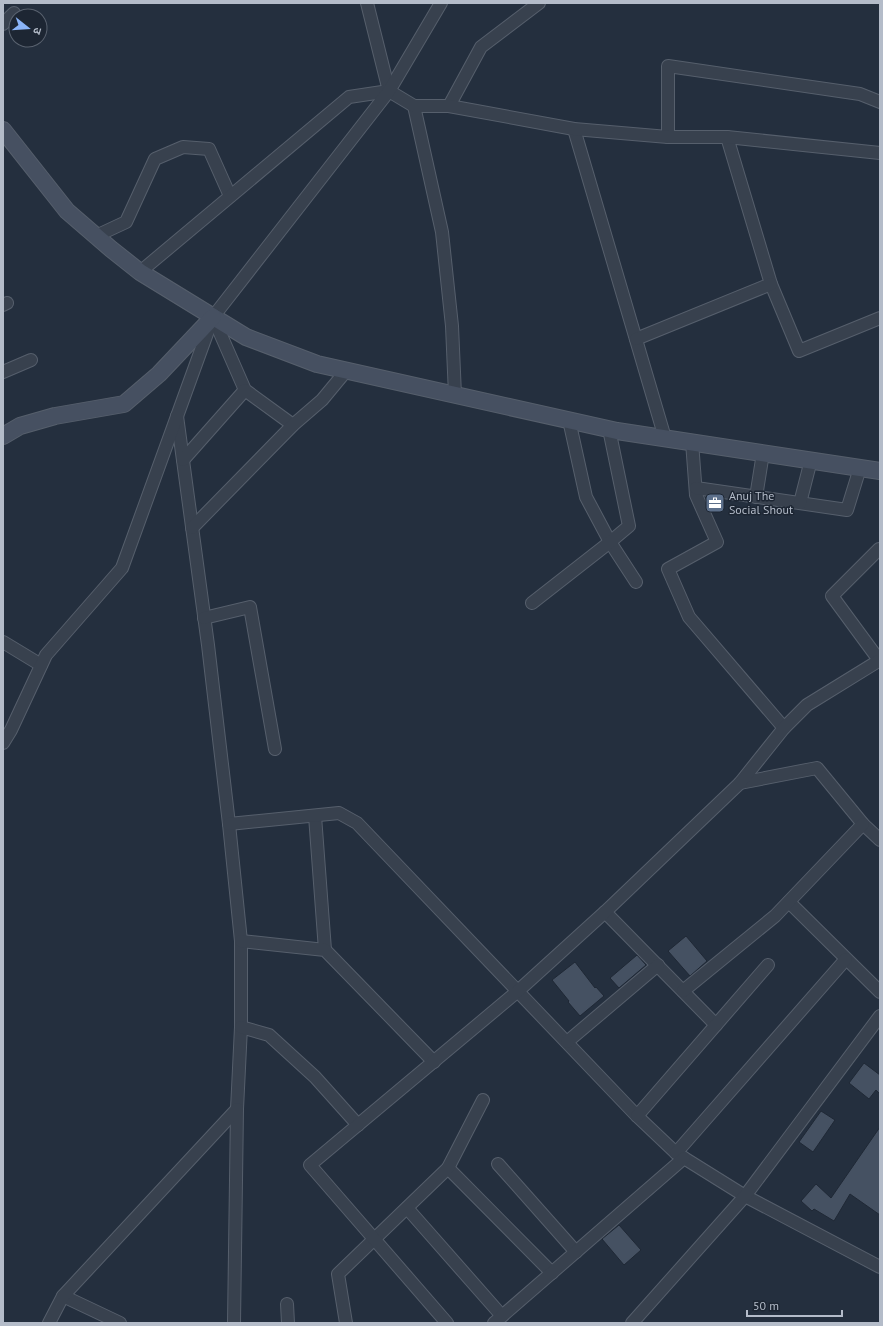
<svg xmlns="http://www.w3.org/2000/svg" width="883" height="1326" font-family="'PT Sans','Noto Sans Devanagari',sans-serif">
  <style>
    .building { fill: #455162; stroke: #1f2835 }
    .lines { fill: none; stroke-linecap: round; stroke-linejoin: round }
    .street-casing { stroke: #565f6c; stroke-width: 14 }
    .secondary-casing { stroke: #565f6c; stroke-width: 18 }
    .street { stroke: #38414e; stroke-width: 12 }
    .secondary { stroke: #465061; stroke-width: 16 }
    .labels { text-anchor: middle; stroke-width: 3; stroke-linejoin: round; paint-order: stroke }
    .poi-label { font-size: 12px; fill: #b4bcc9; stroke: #1d2633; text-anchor: start }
  </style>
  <rect width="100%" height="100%" fill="#242f3e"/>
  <g class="building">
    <path d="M686 936 707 961 690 976 668 951Z"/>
    <path d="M637 955 646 965 619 988 610 978Z"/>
    <path d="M575 962 595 988 596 987 604 996 580 1016 568 1002 569 1001 552 980Z"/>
    <path d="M864 1063 880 1075V1094L876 1090 869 1099 849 1083Z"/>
    <path d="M821 1111 835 1120 813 1152 799 1142Z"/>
    <path d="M880 1127V1215L850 1194 834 1221 814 1209 812 1211 801 1201 816 1184 831 1198Z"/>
    <path d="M619 1225 641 1250 624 1265 602 1239Z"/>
  </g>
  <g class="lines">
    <g class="street-casing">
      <g id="street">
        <path d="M367 3 389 91"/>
        <path d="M3 24 14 13"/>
        <path d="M414 106 442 232 452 326 455 395"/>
        <path d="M449 106 481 47 539 3"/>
        <path d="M574 129 665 438"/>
        <path d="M668 137V66L860 94 880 102"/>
        <path d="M727 137 771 284 799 351 880 318"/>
        <path d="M96 236 126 222 155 159 183 147 209 149 230 196"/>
        <path d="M140 272 349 97 389 91 414 106H449L574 129 668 137H727L880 153"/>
        <path d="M3 305 7 303"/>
        <path d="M213 317 245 390 293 425"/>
        <path d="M636 339 771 284"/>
        <path d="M3 372 31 360"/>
        <path d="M177 416 208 645 229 824 241 941V1027L237 1109 234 1323"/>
        <path d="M569 420 586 497 610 542 636 582"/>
        <path d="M692 442 696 495 717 542 668 569 689 617 784 728"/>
        <path d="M183 460 245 390"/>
        <path d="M696 488 847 510 860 468"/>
        <path d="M756 497 763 453"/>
        <path d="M800 503 811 460"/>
        <path d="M192 528 293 425 322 400 346 371"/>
        <path d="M532 603 610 542 629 526 609 429"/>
        <path d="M204 618 250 607 275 749"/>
        <path d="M3 642 41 665"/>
        <path d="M879 660 832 596 879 549 880 551"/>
        <path d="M3 743 11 730 46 655 122 568 213 317 389 91 441 3"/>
        <path d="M740 783 817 768 863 824 880 840"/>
        <path d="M315 816 325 950"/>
        <path d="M229 824 339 813 357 823 637 1116 676 1153 684 1158 745 1196 880 1267"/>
        <path d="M789 902 880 992"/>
        <path d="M605 912 716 1025"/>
        <path d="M241 941 325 950 434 1062"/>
        <path d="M683 991 775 916 863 824"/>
        <path d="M241 1027 269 1035 315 1077 358 1125"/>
        <path d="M567 1042 658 965"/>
        <path d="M637 1116 768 965"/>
        <path d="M676 1153 846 959"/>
        <path d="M498 1164 576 1252"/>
        <path d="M448 1168 552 1273"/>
        <path d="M407 1208 502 1316"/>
        <path d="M63 1296 120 1323"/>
        <path d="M287 1304 288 1323"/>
        <path d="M49 1323 63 1296 237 1109"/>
        <path d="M346 1323 338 1274 448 1168 483 1100"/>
        <path d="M447 1323 310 1165 518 991 605 912 740 783 784 728 807 705 880 660"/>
        <path d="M494 1323 684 1158"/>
        <path d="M632 1323 745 1196 880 1016"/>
      </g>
    </g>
    <g class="secondary-casing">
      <g id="secondary">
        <path d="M3 130 67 211 111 249 140 272 246 337 317 364 617 431 880 471"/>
        <path d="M3 436 20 426 55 416 124 404 159 374 213 317"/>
      </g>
    </g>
    <use href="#street" class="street"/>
    <use href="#secondary" class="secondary"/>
  </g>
  <defs>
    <g id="office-square" transform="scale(1)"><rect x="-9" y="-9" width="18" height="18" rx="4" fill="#5c6f8a" stroke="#1d2633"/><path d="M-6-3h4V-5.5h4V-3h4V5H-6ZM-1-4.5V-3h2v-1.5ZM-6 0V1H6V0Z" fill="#fff"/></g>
  </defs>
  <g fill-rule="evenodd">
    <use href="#office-square" x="715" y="503"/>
  </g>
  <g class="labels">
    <g class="poi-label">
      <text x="729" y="500">Anuj The<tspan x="729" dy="14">Social Shout</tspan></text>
    </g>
  </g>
  <rect width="883" height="1326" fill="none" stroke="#b4bcc9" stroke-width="8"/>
  <g transform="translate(28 28) rotate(107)"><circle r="19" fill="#1d2633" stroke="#59626f"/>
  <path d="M0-3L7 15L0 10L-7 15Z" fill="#8ab4f8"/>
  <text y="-6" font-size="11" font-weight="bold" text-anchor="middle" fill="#b4bcc9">उ</text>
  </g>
  <path d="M747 1310v6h95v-6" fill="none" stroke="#b4bcc9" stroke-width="2"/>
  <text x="753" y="1310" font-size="12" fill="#b4bcc9" stroke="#1d2633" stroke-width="3" paint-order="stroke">50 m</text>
</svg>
